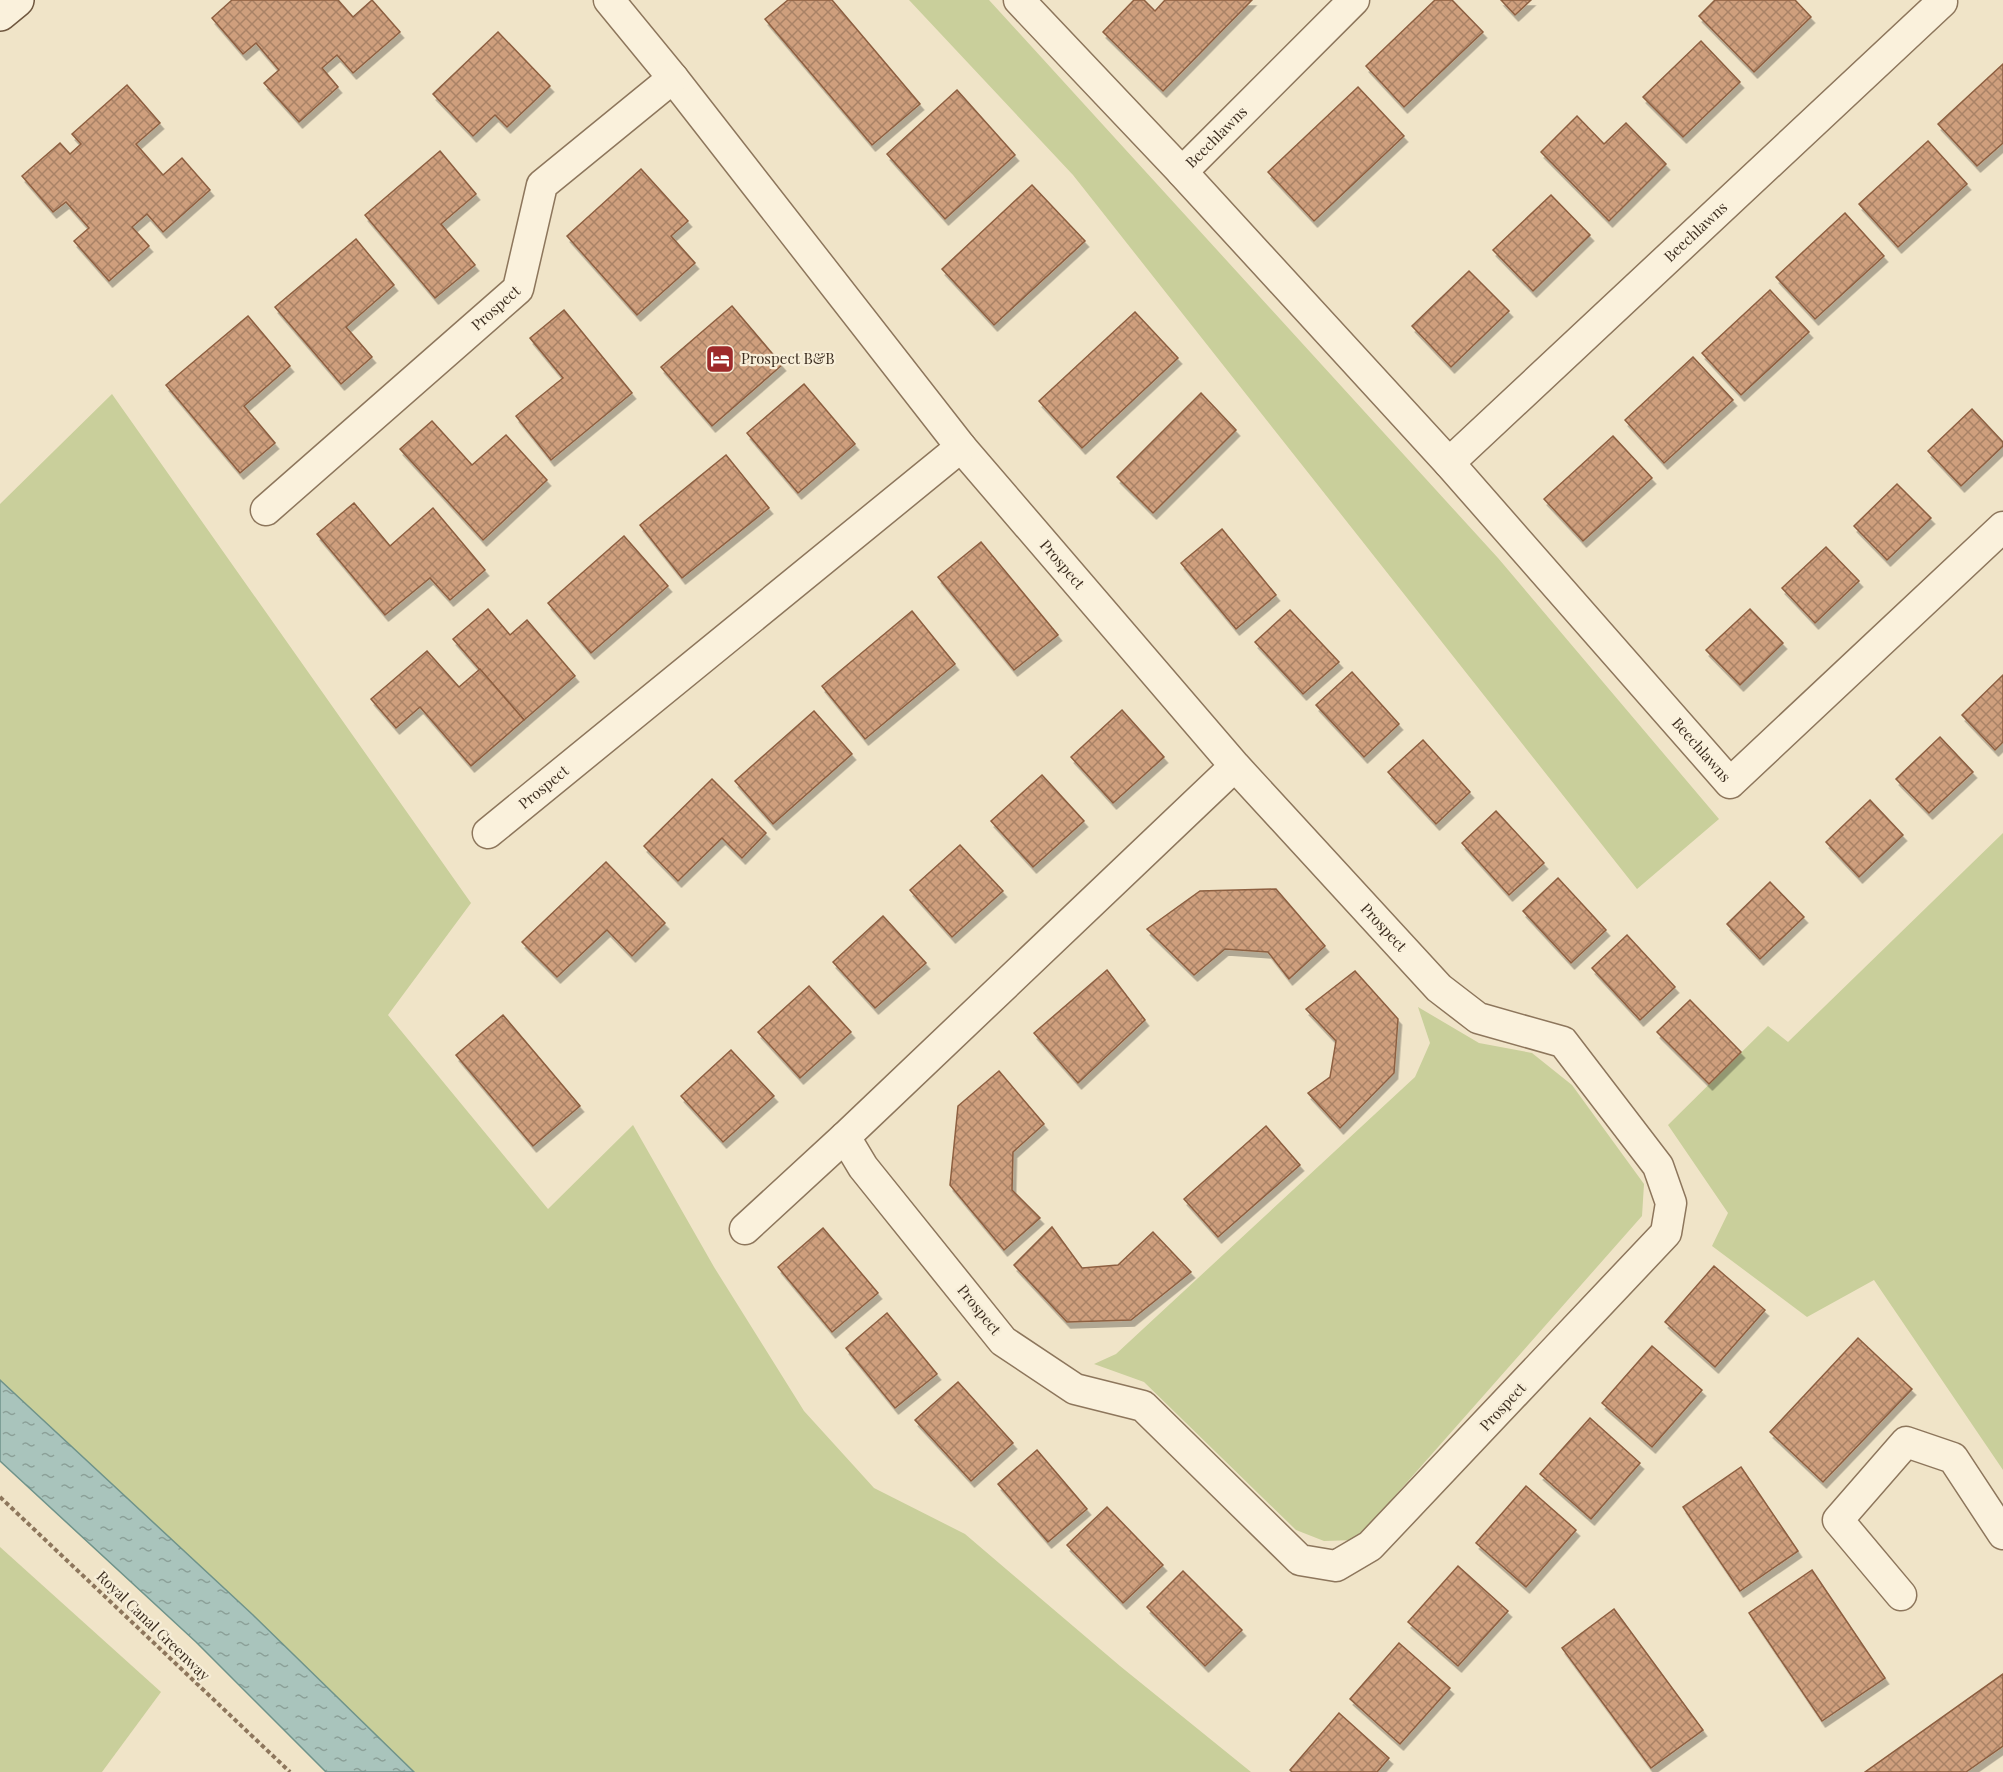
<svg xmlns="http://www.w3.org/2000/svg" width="2003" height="1772" font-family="'Playfair Display',serif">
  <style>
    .grass { fill: #c9cf9b }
    .water { fill: url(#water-ripples); stroke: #6f938a; stroke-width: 1.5 }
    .building { fill: url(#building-cross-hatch); stroke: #8d5f41; stroke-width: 1.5; filter: url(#shadow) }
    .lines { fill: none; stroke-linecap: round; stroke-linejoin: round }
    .minor-casing { stroke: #8d765c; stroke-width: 33 }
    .secondary-casing { stroke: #6f573f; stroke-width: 36 }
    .path { stroke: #8d765c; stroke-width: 4; stroke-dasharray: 4.5 3; stroke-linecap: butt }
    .minor { stroke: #faf1dc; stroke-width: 30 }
    .secondary { stroke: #faf1dc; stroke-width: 33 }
    .labels { text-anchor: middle; stroke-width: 4.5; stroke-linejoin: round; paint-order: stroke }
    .street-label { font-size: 15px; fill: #3d2e20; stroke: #f7eed8 }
    .poi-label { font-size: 15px; fill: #3d2e20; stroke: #f7eed8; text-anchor: start }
  </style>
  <defs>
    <pattern id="water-ripples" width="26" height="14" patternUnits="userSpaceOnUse" patternTransform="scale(1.5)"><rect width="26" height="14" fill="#a9c4bc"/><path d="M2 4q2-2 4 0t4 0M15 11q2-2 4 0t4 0" fill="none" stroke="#8ba098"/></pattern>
    <pattern id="building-cross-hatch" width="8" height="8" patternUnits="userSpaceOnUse" patternTransform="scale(1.5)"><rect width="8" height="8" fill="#cf9f7d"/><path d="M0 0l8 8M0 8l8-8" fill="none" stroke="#a98266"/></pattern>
    <filter id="shadow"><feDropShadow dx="3.5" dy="6" stdDeviation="0" flood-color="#0004"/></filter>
  </defs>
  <rect width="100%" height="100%" fill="#f0e4c8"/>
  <g class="grass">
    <path d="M909 0H989L1498 558 1719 819 1637 889 1073 175Z"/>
    <path d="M112 394 471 903 388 1015 548 1209 633 1125 714 1267 804 1411 874 1488 965 1534 1120 1666 1251 1772H414L253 1615 0 1382V504Z"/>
    <path d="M2003 833V1470L1874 1280 1807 1317 1712 1246 1728 1213 1668 1125 1768 1026 1788 1042Z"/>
    <path d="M1418 1007 1479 1043 1532 1053 1572 1085 1644 1184 1642 1216 1356 1540 1324 1541 1296 1530 1144 1382 1094 1364 1116 1354 1415 1077 1430 1043Z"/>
    <path d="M0 1547 161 1692 102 1772H0Z"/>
  </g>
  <path class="water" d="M0 1380 253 1615 414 1772H326L196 1642 0 1461Z"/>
  <g class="building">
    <path d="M232 0H338L353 17 372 0 400 32 353 73 337 55 322 68 338 87 299 122 264 83 279 70 256 43 243 54 212 18Z"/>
    <path d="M788 0H832L920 104 872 145 765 19Z"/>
    <path d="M1134 0H1144L1155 11 1165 0H1252L1163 91 1103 32Z"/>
    <path d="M1435 0H1452L1483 32 1404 107 1366 66Z"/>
    <path d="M1501 0H1531L1515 15Z"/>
    <path d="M1715 0H1795L1811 17 1754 72 1699 16Z"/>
    <path d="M498 32 550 86 507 127 495 115 473 136 433 94Z"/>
    <path d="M1701 41 1740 82 1683 137 1643 97Z"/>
    <path d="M2003 64V143L1977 166 1938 124Z"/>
    <path d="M127 85 160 123 136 144 163 175 182 158 210 190 163 232 147 214 132 227 149 246 109 281 74 241 89 228 66 202 53 212 22 176 60 143 70 154 81 144 72 134Z"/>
    <path d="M1358 87 1404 136 1314 221 1268 172Z"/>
    <path d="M957 90 1015 155 945 219 887 154Z"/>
    <path d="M1577 116 1604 144 1626 123 1666 164 1609 221 1541 152Z"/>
    <path d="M1928 141 1967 184 1898 247 1859 204Z"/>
    <path d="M440 151 476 194 441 224 475 265 435 298 365 215Z"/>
    <path d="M641 169 688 221 671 236 695 263 637 315 567 236Z"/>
    <path d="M1032 185 1085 241 994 325 942 269Z"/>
    <path d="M1551 195 1590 235 1533 291 1493 250Z"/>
    <path d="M1845 213 1884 256 1815 319 1776 277Z"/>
    <path d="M356 239 394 285 346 327 372 357 341 384 275 307Z"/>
    <path d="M1469 271 1509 311 1451 367 1412 326Z"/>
    <path d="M1770 290 1809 332 1741 395 1702 353Z"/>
    <path d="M732 306 782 365 712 426 661 367Z"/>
    <path d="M564 310 632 393 551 460 516 416 563 378 530 338Z"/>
    <path d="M1135 312 1178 358 1082 448 1039 401Z"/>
    <path d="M248 316 290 366 244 406 275 443 240 473 166 385Z"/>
    <path d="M1693 357 1733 400 1664 463 1625 420Z"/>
    <path d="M804 384 855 444 798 493 747 433Z"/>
    <path d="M1201 393 1236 430 1153 513 1117 477Z"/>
    <path d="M1972 409 2003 442V446L1961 486 1928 451Z"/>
    <path d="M432 421 472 465 506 435 547 480 483 540 400 449Z"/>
    <path d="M1613 436 1652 478 1583 541 1544 499Z"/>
    <path d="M726 455 769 508 682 578 640 525Z"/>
    <path d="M1897 484 1931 518 1887 560 1854 526Z"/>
    <path d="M354 503 390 546 433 508 485 570 450 600 430 578 385 615 317 534Z"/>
    <path d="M1222 529 1276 595 1236 629 1181 563Z"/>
    <path d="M624 536 668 586 591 653 548 603Z"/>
    <path d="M981 542 1058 635 1014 670 938 577Z"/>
    <path d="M1826 547 1859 581 1815 623 1782 588Z"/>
    <path d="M488 609 510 635 527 620 575 676 524 720 453 639Z"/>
    <path d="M1750 609 1783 643 1740 685 1706 650Z"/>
    <path d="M1290 610 1339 662 1303 694 1255 642Z"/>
    <path d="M912 611 955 664 865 739 822 686Z"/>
    <path d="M427 651 459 687 480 669 524 720 471 766 420 707 396 728 371 699Z"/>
    <path d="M1352 672 1399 724 1364 757 1316 705Z"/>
    <path d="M2003 675V742L1995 750 1962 715Z"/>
    <path d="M1122 710 1164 757 1113 803 1071 757Z"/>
    <path d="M814 711 852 754 773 824 735 781Z"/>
    <path d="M1940 737 1973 772 1929 813 1896 779Z"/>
    <path d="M1423 740 1470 792 1436 824 1388 772Z"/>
    <path d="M1042 775 1084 821 1033 867 991 821Z"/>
    <path d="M712 779 766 833 742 858 722 838 678 881 644 846Z"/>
    <path d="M1870 800 1903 835 1859 877 1826 842Z"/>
    <path d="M1496 811 1544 863 1509 895 1462 843Z"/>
    <path d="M960 845 1003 891 952 937 910 890Z"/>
    <path d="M606 862 665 923 632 956 607 930 557 977 522 942Z"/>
    <path d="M1558 878 1606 930 1571 963 1523 911Z"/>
    <path d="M1770 882 1804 917 1760 959 1727 924Z"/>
    <path d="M1276 889 1325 946 1289 979 1268 952 1225 949 1194 975 1147 929 1200 891Z"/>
    <path d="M883 916 926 963 875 1008 833 962Z"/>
    <path d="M1627 935 1675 987 1640 1020 1592 968Z"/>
    <path d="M1107 970 1145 1020 1078 1083 1034 1033Z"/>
    <path d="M1355 971 1398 1019 1394 1073 1340 1128 1308 1093 1330 1077 1336 1041 1306 1009Z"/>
    <path d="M809 986 851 1032 800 1078 758 1032Z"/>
    <path d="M1690 1000 1741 1052 1709 1084 1657 1032Z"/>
    <path d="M503 1015 580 1106 533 1146 456 1055Z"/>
    <path d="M731 1050 774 1096 723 1142 681 1096Z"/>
    <path d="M999 1071 1044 1124 1013 1152 1012 1190 1040 1218 1004 1250 950 1185 958 1106Z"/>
    <path d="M1266 1126 1300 1165 1218 1237 1184 1199Z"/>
    <path d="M1052 1227 1082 1268 1118 1265 1153 1232 1191 1272 1131 1320 1067 1322 1014 1265Z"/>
    <path d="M823 1228 878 1293 832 1332 778 1267Z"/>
    <path d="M1714 1266 1765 1310 1715 1367 1665 1322Z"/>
    <path d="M887 1313 937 1374 895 1408 846 1348Z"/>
    <path d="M1858 1338 1912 1389 1823 1482 1770 1432Z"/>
    <path d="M1652 1346 1702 1390 1652 1447 1602 1403Z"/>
    <path d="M958 1382 1013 1443 971 1481 915 1420Z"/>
    <path d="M1590 1418 1640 1463 1591 1519 1540 1474Z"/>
    <path d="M1037 1450 1087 1509 1048 1542 998 1484Z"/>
    <path d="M1741 1467 1798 1551 1740 1591 1683 1507Z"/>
    <path d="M1526 1486 1576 1530 1526 1587 1476 1543Z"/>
    <path d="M1107 1507 1163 1565 1123 1603 1067 1545Z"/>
    <path d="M1458 1566 1508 1611 1458 1666 1408 1622Z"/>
    <path d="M1812 1570 1885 1678 1822 1721 1749 1613Z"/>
    <path d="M1183 1571 1242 1630 1205 1666 1147 1607Z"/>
    <path d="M1614 1609 1703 1730 1651 1768 1562 1648Z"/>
    <path d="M1399 1643 1450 1688 1400 1744 1350 1699Z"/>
    <path d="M2003 1674V1746L1966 1772H1865Z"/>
    <path d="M1339 1713 1389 1758 1377 1772H1292L1290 1770Z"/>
  </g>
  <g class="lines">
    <g class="minor-casing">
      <g id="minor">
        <path id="s1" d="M609 0 673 78 961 447 1235 766 1439 988 1478 1018 1563 1042 1658 1166 1671 1203 1666 1233 1370 1546 1336 1566 1300 1560 1143 1406 1075 1389 1003 1341 863 1167 845 1137 1235 766"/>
        <path id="s2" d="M1019 0 1182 172 1354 0"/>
        <path id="s3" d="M1182 172 1449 463 1730 783 2003 527"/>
        <path id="s4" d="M1449 463 1942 2"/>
        <path id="s5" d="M266 510 518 289 542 185 673 78"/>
        <path id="s6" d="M488 833 961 447"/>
        <path d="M745 1229 845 1137"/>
        <path d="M1901 1595 1838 1520 1906 1442 1953 1458 2003 1534"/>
      </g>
    </g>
    <g class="secondary-casing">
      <path id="secondary" d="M0 14 17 0"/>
    </g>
    <path class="path" d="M0 1497 290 1772"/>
    <use href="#minor" class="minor"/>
    <use href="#secondary" class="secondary"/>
  </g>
  <defs>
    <g id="hotel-square" transform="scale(1.5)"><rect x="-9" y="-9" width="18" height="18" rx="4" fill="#9e2a2b" stroke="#f7eed8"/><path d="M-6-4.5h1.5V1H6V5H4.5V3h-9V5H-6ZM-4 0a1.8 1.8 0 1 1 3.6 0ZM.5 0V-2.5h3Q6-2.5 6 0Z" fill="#fff"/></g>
  </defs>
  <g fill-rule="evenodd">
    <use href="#hotel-square" x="720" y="359"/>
  </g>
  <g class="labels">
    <g class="street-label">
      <text dy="5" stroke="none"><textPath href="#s2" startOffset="286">Beechlawns</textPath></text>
      <text dy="5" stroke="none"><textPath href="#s4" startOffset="338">Beechlawns</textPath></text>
      <text dy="5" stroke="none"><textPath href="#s5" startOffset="306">Prospect</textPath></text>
      <text dy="5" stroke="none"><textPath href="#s1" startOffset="724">Prospect</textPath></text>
      <text dy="5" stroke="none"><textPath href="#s3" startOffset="777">Beechlawns</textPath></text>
      <text dy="5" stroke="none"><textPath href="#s6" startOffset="72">Prospect</textPath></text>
      <text dy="5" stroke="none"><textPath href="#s1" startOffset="1209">Prospect</textPath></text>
      <text transform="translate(979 1310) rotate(51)" y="5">Prospect</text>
      <text transform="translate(1503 1407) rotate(-47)" y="5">Prospect</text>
      <text transform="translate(153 1626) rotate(44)" y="5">Royal Canal Greenway</text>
    </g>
    <g class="poi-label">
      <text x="741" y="364">Prospect B&amp;B</text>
    </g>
  </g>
</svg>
